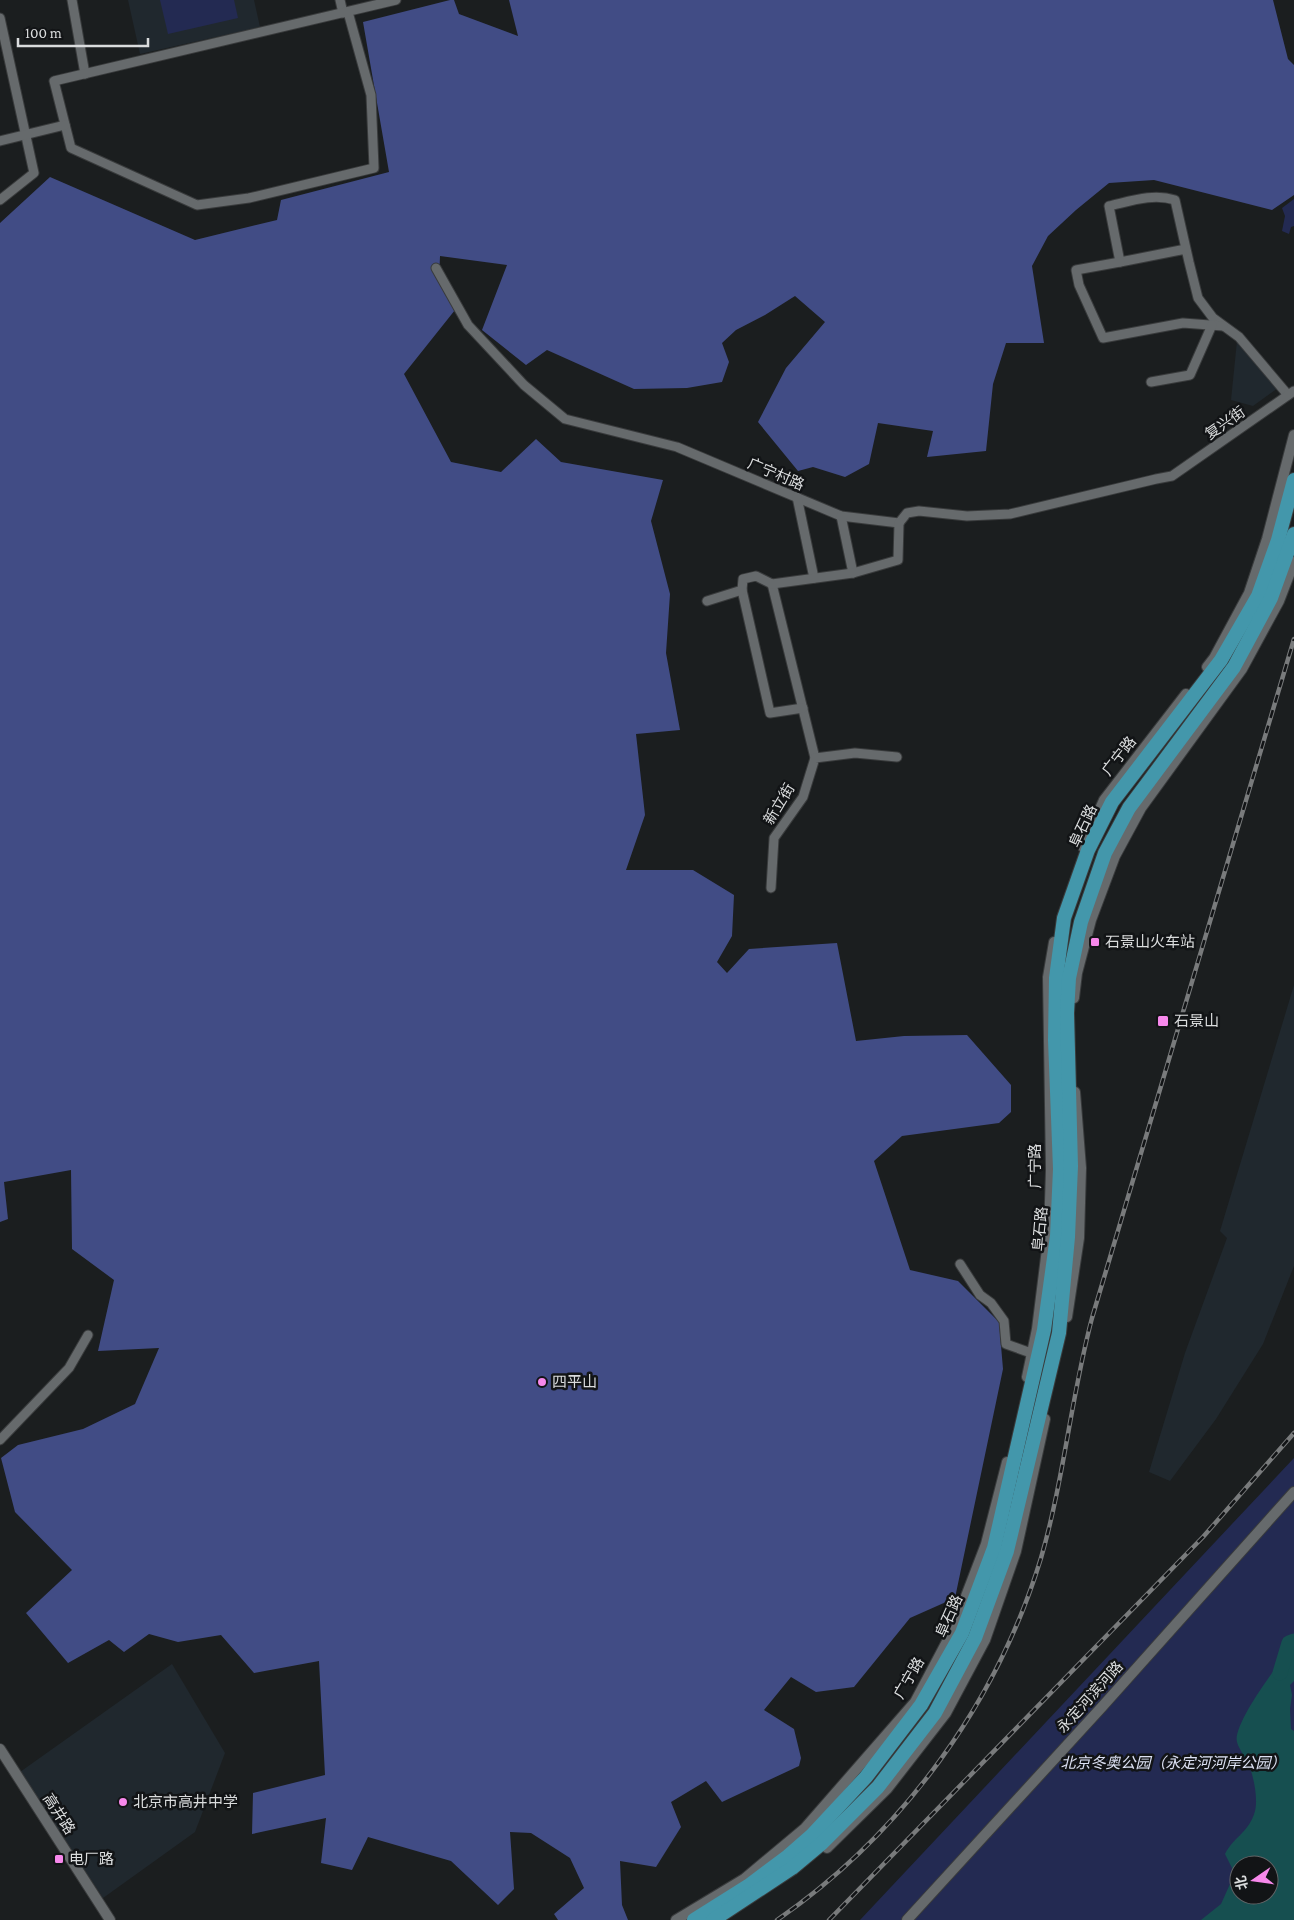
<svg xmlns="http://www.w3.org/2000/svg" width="1294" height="1920" font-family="'Crimson Pro','Noto Sans SC',serif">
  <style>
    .built { fill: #20282e }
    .green { fill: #232a52; fill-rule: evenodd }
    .forest { fill: #414c85 }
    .water { fill: #164f50; fill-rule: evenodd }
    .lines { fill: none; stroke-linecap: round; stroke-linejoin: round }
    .river { stroke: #164f50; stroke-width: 15 }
    .minor-casing { stroke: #393b3c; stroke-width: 11 }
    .tertiary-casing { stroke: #393b3c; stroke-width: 12 }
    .trunk-casing { stroke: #393b3c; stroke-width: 16 }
    .minor { stroke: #666a6c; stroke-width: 9 }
    .tertiary { stroke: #666a6c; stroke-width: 10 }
    .trunk { stroke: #4397ab; stroke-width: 14 }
    .rail-casing { stroke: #797b7c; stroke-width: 4.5 }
    .rail { stroke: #121416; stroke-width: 2.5; stroke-dasharray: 8; stroke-linecap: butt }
    .poi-dot { fill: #f788eb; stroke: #121416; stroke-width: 2 }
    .labels { text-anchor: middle; stroke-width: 5; stroke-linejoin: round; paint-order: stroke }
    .street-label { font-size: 15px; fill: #dadcdd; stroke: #121416 }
    .poi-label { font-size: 15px; fill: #dadcdd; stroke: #121416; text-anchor: start }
    .park-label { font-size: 15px; font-style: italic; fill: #dce1f3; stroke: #121416 }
  </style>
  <rect width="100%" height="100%" fill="#1b1e1f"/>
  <g class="built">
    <path d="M128 0H254L260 27 140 54Z"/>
    <path d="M1237 341 1278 388 1253 406 1231 400Z"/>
    <path d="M1294 985V1266L1263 1344 1216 1419 1170 1481 1149 1472 1185 1353 1227 1238 1220 1231Z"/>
    <path d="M172 1664 225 1753 195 1832 103 1898 20 1772Z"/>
  </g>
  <g class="green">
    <path d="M160 0H234L238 18 168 34Z"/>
    <path d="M1294 199V226L1291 227 1289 234 1282 231 1285 216 1282 208Z"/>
    <path d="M1294 1458V1920H860ZM1239 1865H1269V1895H1239Z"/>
  </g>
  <path class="forest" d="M450 0H454L459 14 518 36 509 0H1273L1288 59 1294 65V195L1272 210 1154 180 1109 183 1076 210 1048 236 1032 266 1044 343H1006L993 384 986 451 927 457 933 431 878 423 869 464 845 477 813 467 798 471 758 422 786 368 825 322 795 296 765 315 736 330 722 343 729 362 722 382 687 388 634 389 547 350 526 365 482 330 507 265 440 256 439 280 455 310 404 374 451 462 501 472 536 439 561 462 663 480 651 521 670 594 666 653 680 730 636 734 645 815 626 870H693L734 895 732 936 717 962 727 973 749 949 837 943 856 1041 904 1036 967 1035 1011 1085V1112L999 1123 902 1136 874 1161 910 1270 958 1281 999 1322 1003 1369 955 1598 910 1618 854 1687 816 1692 791 1677 764 1710 794 1729 801 1758 799 1766 722 1802 706 1781 671 1802 681 1827 656 1867 620 1861 622 1905 628 1920H558L554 1914 584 1888 570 1858 531 1833 510 1832 514 1889 498 1905 451 1861 368 1837 352 1870 321 1863 326 1818 252 1834 253 1793 325 1775 319 1661 254 1673 221 1635 178 1642 149 1634 124 1652 109 1640 68 1663 26 1613 72 1570 15 1512 1 1458 18 1445 83 1429 135 1404 159 1348 98 1351 114 1280 72 1249 71 1170 4 1182 8 1219 0 1222V223L50 177 195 240 277 220 281 200 389 172 363 22Z"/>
  <path class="water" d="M1294 1644V1681L1290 1685 1292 1695 1290 1709 1291 1729 1294 1731V1920H1201L1221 1904 1230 1884 1233 1870 1225 1854C1234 1836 1249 1833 1255 1811 1258 1799 1254 1777 1249 1766 1246 1757 1239 1750 1237 1742 1232 1724 1281 1660 1294 1644ZM1239 1865H1269V1895H1239Z"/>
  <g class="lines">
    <path class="river" d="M1280 1673 1289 1643 1294 1641"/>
    <g class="minor-casing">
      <g id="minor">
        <path d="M72 0 85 74"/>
        <path d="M340 0 343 13"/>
        <path d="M348 12 371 95 374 168 249 198 197 205 71 148 54 81 396 0"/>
        <path d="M0 18 34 173 0 200"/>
        <path d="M0 141 65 125"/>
        <path d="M1186 249 1120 262 1109 206C1131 201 1153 193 1175 200L1189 262 1198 298 1213 318 1239 337 1288 395"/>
        <path d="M1120 262 1076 270 1079 285 1103 338 1183 323 1223 326"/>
        <path d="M436 268 468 325 524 385 565 419 677 447 841 516 899 523"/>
        <path d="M1151 382 1190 375 1212 325"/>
        <path d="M797 497 814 578"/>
        <path d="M841 516 853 573"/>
        <path d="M899 523 907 513 919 511 967 516 1010 514 1156 479 1172 476 1294 391"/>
        <path d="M772 584 815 758"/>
        <path d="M742 590 770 713 803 708"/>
        <path d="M707 601 742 590 743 579 756 576 772 584 853 573 898 560 899 523"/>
        <path d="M771 888 774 838 803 797 815 758 855 753 897 757"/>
        <path d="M960 1264 980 1295 991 1303 1004 1321 1006 1344 1031 1353"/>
        <path d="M0 1440 69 1368 88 1335"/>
      </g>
    </g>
    <g class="tertiary-casing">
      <g id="tertiary">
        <path d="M1207 667 1214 658 1249 593 1267 539 1294 435"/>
        <path d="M1083 847 1104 800 1186 694"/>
        <path d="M1074 998 1077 973 1091 920 1115 856 1141 808 1242 669 1279 601 1294 562"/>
        <path d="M1067 1317 1079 1238 1081 1168 1075 1092"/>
        <path d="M1027 1377 1037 1329 1049 1233 1051 1170 1048 977 1054 942"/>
        <path d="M0 1749 110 1920"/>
        <path d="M827 1848 887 1789 946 1713 985 1640 1016 1551 1045 1419"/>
        <path d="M676 1920 744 1879 805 1828 915 1702 953 1630 986 1544 1007 1462"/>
        <path d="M907 1920 1101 1708 1294 1492"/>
      </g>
    </g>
    <g class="trunk-casing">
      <g id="trunk">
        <path d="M694 1920 748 1886 788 1856 812 1835 866 1777 921 1705 962 1633 994 1548 1044 1330 1057 1236 1060 1169 1055 1040 1056 978 1064 918 1088 850 1112 802 1221 660 1258 596 1278 540 1294 480"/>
        <path d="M713 1920 792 1868 822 1843 878 1787 935 1713 975 1638 1007 1551 1059 1333 1068 1237 1071 1166 1067 1013 1069 978 1081 922 1105 853 1129 808 1234 667 1271 598 1294 534"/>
      </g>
    </g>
    <use href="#minor" class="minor"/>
    <use href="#tertiary" class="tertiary"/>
    <use href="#trunk" class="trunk"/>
    <g class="rail-casing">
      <g id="rail">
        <path d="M777 1920C902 1834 997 1703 1041 1558 1064 1479 1071 1397 1092 1318L1294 639"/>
        <path d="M829 1920 1203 1537 1294 1433"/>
      </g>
    </g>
    <use href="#rail" class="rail"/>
  </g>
  <g class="poi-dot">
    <rect x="1090" y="937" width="10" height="10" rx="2.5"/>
    <rect x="1157" y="1015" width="12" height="12" rx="2.5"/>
    <circle cx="542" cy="1382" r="5"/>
    <circle cx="123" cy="1802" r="5"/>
    <rect x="54" y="1854" width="10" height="10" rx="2.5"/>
  </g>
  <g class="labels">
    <g class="street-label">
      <text transform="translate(1225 423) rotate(-35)" y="5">复兴街</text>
      <text transform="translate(776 474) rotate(23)" y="5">广宁村路</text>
      <text transform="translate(1119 756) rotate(-52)" y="5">广宁路</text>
      <text transform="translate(779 804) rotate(-59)" y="5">新立街</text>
      <text transform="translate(1083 826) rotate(-65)" y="5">阜石路</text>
      <text transform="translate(1035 1166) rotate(-90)" y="5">广宁路</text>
      <text transform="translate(1040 1229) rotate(-85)" y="5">阜石路</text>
      <text transform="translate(949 1616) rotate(-66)" y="5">阜石路</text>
      <text transform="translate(909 1678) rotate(-60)" y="5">广宁路</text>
      <text transform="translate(1090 1697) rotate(-48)" y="5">永定河滨河路</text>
      <text transform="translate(59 1814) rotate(57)" y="5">高井路</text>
    </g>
    <g class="poi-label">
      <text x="1105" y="947">石景山火车站</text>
      <text x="1174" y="1026">石景山</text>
      <text x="552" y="1387">四平山</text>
      <text x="133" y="1807">北京市高井中学</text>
      <text x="69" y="1864">电厂路</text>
    </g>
    <g class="park-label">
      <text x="1173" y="1768">北京冬奥公园（永定河河岸公园）</text>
    </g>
  </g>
  <g transform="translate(1254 1880) rotate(257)"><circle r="24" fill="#121416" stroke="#626466"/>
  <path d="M0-4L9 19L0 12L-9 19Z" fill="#f788eb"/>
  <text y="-8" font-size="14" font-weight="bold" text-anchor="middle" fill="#dadcdd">北</text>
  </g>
  <path d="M18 38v8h130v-8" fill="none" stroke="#dadcdd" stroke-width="2.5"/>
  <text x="25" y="38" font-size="15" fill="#dadcdd" stroke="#121416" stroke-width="4" paint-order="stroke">100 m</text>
</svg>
